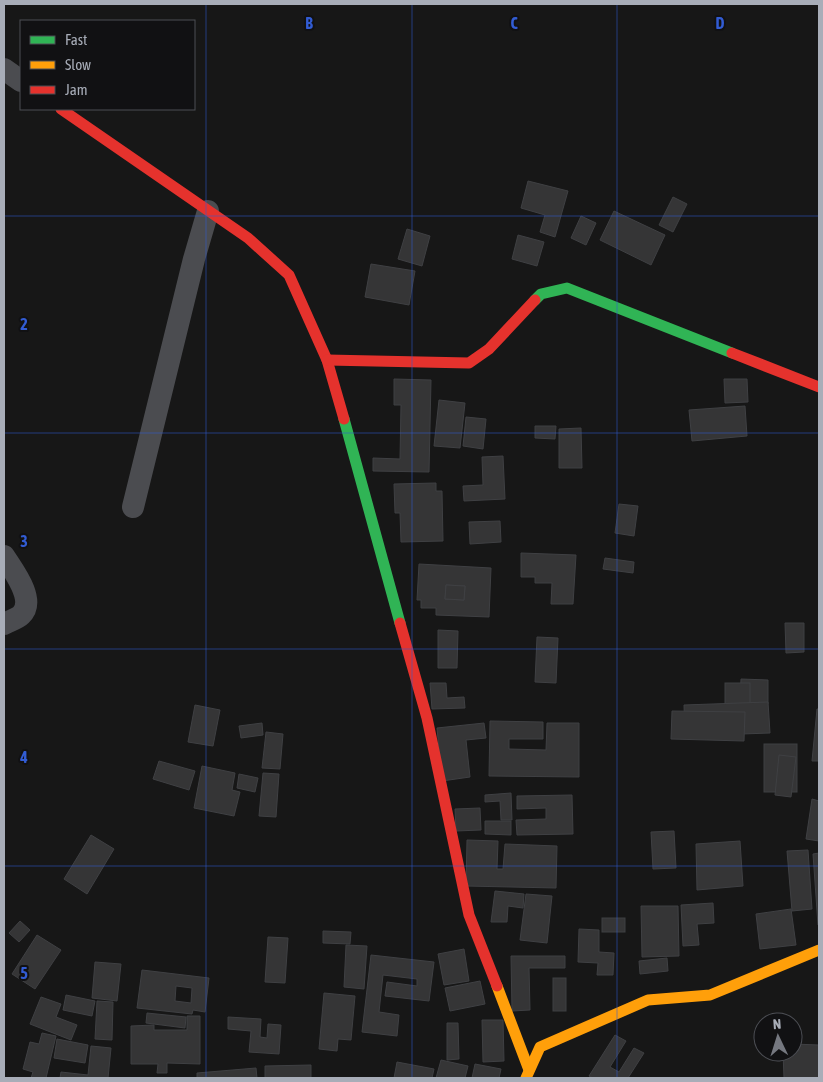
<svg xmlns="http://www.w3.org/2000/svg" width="823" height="1082" font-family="'Asap Condensed',sans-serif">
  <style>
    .building { fill: #353536; stroke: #3f4043; fill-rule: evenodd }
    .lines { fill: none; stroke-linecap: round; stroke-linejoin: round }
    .street { stroke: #4b4c50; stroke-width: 22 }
    .fast { stroke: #30b455; stroke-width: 11 }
    .slow { stroke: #ff9f0a; stroke-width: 11 }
    .jam { stroke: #e5322d; stroke-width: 11 }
    .grid { fill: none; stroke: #325cd3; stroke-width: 1; stroke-opacity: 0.55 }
    .grid-label { font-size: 16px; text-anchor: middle; font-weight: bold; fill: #325cd3; stroke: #111113; stroke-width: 4; stroke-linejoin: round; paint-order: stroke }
  </style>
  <rect width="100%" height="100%" fill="#171717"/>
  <g class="building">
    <path d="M528 181 568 191 555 237 540 232 545 215 521 208Z"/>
    <path d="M673 197 687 204 673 232 659 225Z"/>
    <path d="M614 211 665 235 651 265 600 240Z"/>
    <path d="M581 216 596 223 586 245 571 238Z"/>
    <path d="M407 229 430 236 422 266 398 259Z"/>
    <path d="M518 235 544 242 537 266 512 259Z"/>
    <path d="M371 264 415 271 409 305 365 297Z"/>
    <path d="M394 379 431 380 429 472 373 471V458L400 459 401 405H394Z"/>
    <path d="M724 379H747L748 402 725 403Z"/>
    <path d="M439 400 465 403 460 448 434 446Z"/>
    <path d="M745 406 747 436 692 441 689 410Z"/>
    <path d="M466 417 486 419 483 449 463 446Z"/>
    <path d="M535 426H556L555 439 535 438Z"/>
    <path d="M581 428 582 468H559V429Z"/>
    <path d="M503 456 505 499 464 501 463 486 483 485 482 457Z"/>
    <path d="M436 483V491H442L443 541 401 542 400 513H395L394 484Z"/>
    <path d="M619 504 638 506 634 536 615 533Z"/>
    <path d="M500 521 501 542 470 544 469 522Z"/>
    <path d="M521 553 576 555 573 604H551L552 583H535V577H521Z"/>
    <path d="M605 558 634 562 633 573 603 569Z"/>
    <path d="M419 564 491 568 489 617 436 615V608H421V600H417ZM446 585 465 586 464 600 445 599Z"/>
    <path d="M446 585 465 586 464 600 445 599Z"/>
    <path d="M785 623H804V652L786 653Z"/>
    <path d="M438 630 458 631 457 668H438Z"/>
    <path d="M537 637 558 638 556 683 535 682Z"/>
    <path d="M741 679 768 680V704L740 703Z"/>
    <path d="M430 683H446L447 698 464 697 465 708 432 709Z"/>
    <rect x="725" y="683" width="25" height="28"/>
    <path d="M768 702 770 733 685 736 684 705Z"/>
    <path d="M195 705 220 710 213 746 188 742Z"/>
    <path d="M817 709H819V761H812Z"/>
    <path d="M672 711 745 712 744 741 671 739Z"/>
    <path d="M490 721 543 722V739H509V749L546 750 547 723H579V777L489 776Z"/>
    <path d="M262 723 263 735 241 738 239 726Z"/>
    <path d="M484 723 486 738 466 740 470 777 442 781 437 728Z"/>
    <path d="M266 732 283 734 280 769 262 768Z"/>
    <rect x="764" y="744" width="33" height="48"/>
    <path d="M779 755 796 757 791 797 775 795Z"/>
    <path d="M159 761 195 771 189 790 153 779Z"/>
    <path d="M202 766 235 773 232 790 240 792 234 816 194 808Z"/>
    <path d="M263 773 279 774 276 817 259 816Z"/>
    <path d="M239 774 258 778 255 792 237 788Z"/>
    <path d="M511 793 512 820H501L500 801 485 802V795Z"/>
    <path d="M572 795 573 834 517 835 516 820 546 819V808L517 809V796Z"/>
    <path d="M812 799 819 801V841L806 839Z"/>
    <path d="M480 808 481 830 456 831 455 809Z"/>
    <path d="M485 821H511V835L485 834Z"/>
    <path d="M674 831 676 868 653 869 651 832Z"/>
    <path d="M91 835 114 849 87 894 64 879Z"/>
    <path d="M467 840 498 841 497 869H503L505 844 557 846 556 888 466 886Z"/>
    <path d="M740 841 743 886 697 890 696 844Z"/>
    <path d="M808 850 812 909 792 911 787 851Z"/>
    <path d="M819 853V925H818L813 854Z"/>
    <path d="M495 891 524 894 523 908 508 906 507 922H491Z"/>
    <path d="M526 894 552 896 547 943 520 940Z"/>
    <path d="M713 903 714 923 697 924 699 945 683 946 681 905Z"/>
    <path d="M641 906H678L679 956 642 957Z"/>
    <path d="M791 909 796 945 760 949 756 914Z"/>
    <rect x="602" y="918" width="23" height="14"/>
    <path d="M20 921 30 930 19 942 9 933Z"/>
    <path d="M579 929 599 930V952L614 953 613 975H597L598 963 578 962Z"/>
    <path d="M323 931 351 932 350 944 323 943Z"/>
    <path d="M37 935 61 950 35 989 12 974Z"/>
    <path d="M268 937 288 938 285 983 265 982Z"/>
    <path d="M346 945 367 946 364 989 344 987Z"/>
    <path d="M464 949 469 981 444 985 438 954Z"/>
    <path d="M371 955 434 962 429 1001 385 996 387 982 417 986V979L383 975 379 1012 399 1015 397 1036 362 1032Z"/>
    <path d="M511 956H565V968H529L530 1010 512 1011Z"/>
    <path d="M667 958 668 971 640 974 639 961Z"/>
    <path d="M95 962 121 964 117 1001 92 998Z"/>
    <path d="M142 970 209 978 205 1012 193 1010 192 1014 137 1008ZM176 986 192 988 191 1003 175 1001Z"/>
    <rect x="553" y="978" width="13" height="33"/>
    <path d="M480 981 485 1004 450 1011 445 988Z"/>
    <path d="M324 993 355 996 351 1040 338 1039 337 1051 319 1049Z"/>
    <path d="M66 995 95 1001 92 1016 63 1010Z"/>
    <path d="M41 997 61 1004 56 1017 77 1025 71 1040 30 1024Z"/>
    <path d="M97 1001 113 1002 112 1040 95 1039Z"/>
    <path d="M147 1013 186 1017 185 1028 146 1023Z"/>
    <path d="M187 1016H200V1064L167 1063V1073H157L158 1064H131V1026L154 1025V1030H187Z"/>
    <path d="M228 1017 261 1019 260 1037 267 1038 268 1024 281 1025 279 1054 249 1052 251 1031 228 1029Z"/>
    <path d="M482 1020H503L504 1061 483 1062Z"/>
    <path d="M447 1023H458L459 1059 447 1060Z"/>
    <path d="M42 1033 56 1036 46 1078H31L33 1072 23 1069 30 1042 39 1044Z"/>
    <path d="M615 1035 626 1041 610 1067 619 1072 634 1048 644 1053 628 1078H593L589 1076Z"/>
    <path d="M57 1039 88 1045 85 1063 54 1058Z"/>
    <path d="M793 1044 819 1045V1078H784L783 1052H793Z"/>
    <path d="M91 1046 111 1048 108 1078H60L61 1072 88 1075Z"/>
    <path d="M441 1060 468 1066 465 1078H436Z"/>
    <path d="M397 1062 434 1069 432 1078H394Z"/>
    <path d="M475 1064 501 1069 499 1078H472Z"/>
    <path d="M311 1065V1078H265V1066Z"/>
    <path d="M256 1068 257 1078H197V1073Z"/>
  </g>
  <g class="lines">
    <g class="street">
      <path d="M4 69 21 81"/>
      <path d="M133 507 194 259 208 211"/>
      <path d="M4 556C12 569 37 600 21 615 17 619 9 621 4 624"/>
    </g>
    <g class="fast">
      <path d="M535 300 541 294 567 288 732 353"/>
      <path d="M344 419 400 623"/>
    </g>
    <g class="slow">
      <path d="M497 986 529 1070"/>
      <path d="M526 1078 540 1047 648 1000 710 995 819 950"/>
    </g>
    <g class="jam">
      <path d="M61 109 248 238 289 275 327 360 344 419"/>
      <path d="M732 353 819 387"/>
      <path d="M327 360 469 363 489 349 535 300"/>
      <path d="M400 623 427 718 469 915 497 986"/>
    </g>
  </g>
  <path class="grid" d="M206 4V1078M412 4V1078M617 4V1078M4 216H819M4 433H819M4 649H819M4 866H819"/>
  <g class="grid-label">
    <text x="309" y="29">B</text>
    <text x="514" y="29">C</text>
    <text x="720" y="29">D</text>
    <text x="24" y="330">2</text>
    <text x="24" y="547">3</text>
    <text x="24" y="763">4</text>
    <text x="24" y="979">5</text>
  </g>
  <rect width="823" height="1082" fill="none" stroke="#a8adb8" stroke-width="10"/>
  <rect x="20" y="20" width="175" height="90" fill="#111113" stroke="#4d4f55"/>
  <rect x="30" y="36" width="25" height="8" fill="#30b455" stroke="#4d4f55"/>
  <text x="65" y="45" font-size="15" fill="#a8adb8">Fast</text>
  <rect x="30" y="61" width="25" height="8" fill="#ff9f0a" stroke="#4d4f55"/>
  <text x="65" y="70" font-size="15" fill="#a8adb8">Slow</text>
  <rect x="30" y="86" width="25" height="8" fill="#e5322d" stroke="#4d4f55"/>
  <text x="65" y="95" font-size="15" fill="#a8adb8">Jam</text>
  <g transform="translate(778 1037) rotate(356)"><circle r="24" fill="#111113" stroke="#4d4f55"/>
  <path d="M0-4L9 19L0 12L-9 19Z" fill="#757880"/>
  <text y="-8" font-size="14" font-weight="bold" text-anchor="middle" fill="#a8adb8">N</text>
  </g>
</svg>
